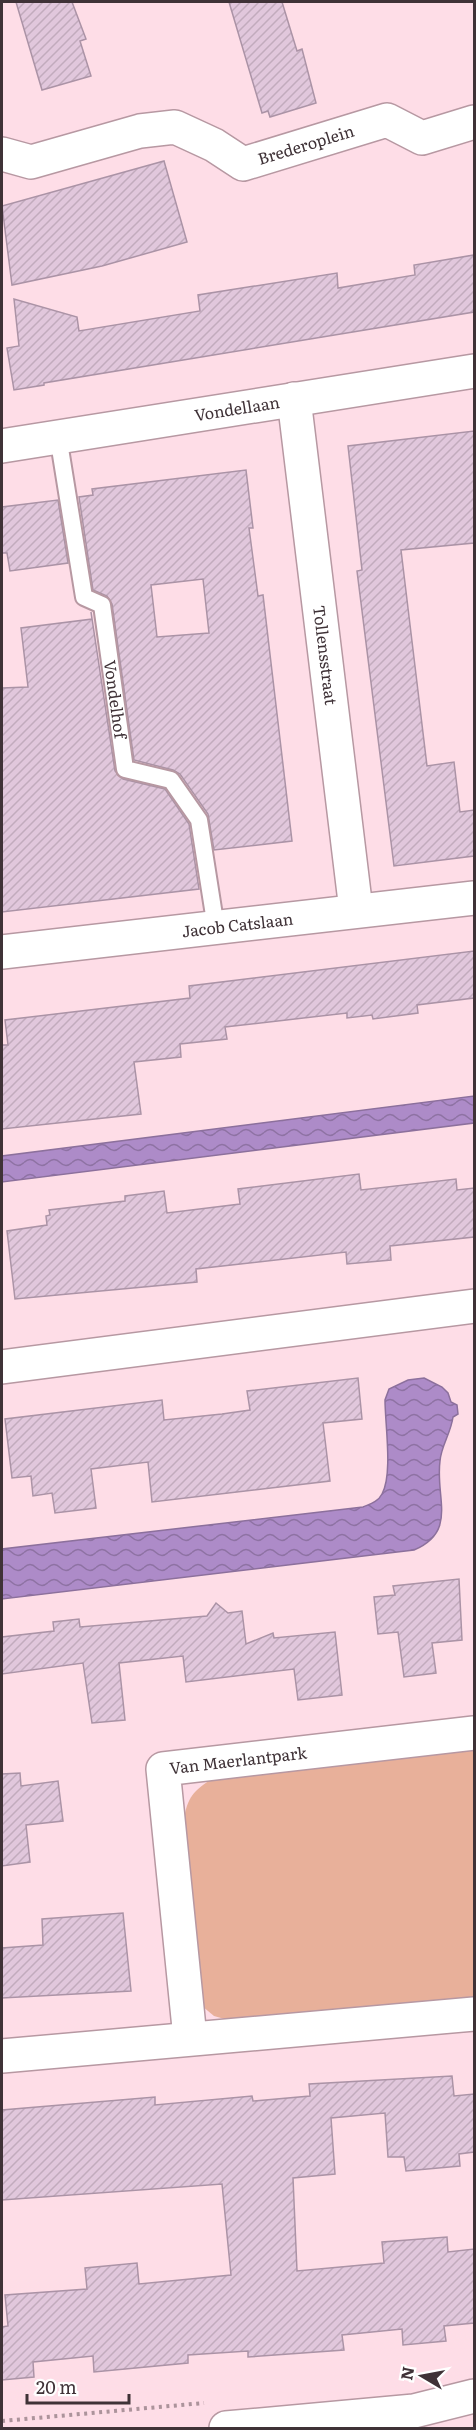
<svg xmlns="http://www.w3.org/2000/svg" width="476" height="2430" font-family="Literata,serif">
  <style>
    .grass { fill: #e8b09a }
    .water { fill: url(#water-waves); stroke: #8c709c; stroke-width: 1.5 }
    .building { fill: url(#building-hatch); stroke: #ab93a6; stroke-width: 1.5; fill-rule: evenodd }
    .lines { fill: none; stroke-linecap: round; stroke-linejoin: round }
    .lane-casing { stroke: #b798a2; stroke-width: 20 }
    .street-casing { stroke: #b798a2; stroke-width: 36 }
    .path { stroke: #ac939b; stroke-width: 4; stroke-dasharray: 3 4.5; stroke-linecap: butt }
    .lane { stroke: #fff; stroke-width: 16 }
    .street { stroke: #fff; stroke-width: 33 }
    .labels { text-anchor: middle; stroke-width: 4.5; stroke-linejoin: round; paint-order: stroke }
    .street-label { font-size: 16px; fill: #3f3237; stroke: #fff }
  </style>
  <defs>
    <pattern id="water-waves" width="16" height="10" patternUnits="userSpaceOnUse" patternTransform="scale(1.5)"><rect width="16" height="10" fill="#ad8bc8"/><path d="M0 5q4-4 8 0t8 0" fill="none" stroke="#8e72a3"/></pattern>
    <pattern id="building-hatch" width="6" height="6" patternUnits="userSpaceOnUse" patternTransform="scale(1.5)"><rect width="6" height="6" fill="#e1c7dc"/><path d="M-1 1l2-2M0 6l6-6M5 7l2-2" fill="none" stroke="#c2abbd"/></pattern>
  </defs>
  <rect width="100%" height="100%" fill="#fedde7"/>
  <path class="grass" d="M474 1750V1999L228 2020 214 2016 202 2006 184 1819C187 1798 194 1790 212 1779Z"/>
  <g class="water">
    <path d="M474 1096V1123L2 1182V1156Z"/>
    <path d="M424 1378 442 1387 448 1393 451 1402 457 1405 458 1414 453 1417C451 1433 441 1446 440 1461 435 1498 458 1531 414 1550L2 1599V1549L363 1507C370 1504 378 1502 382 1494 393 1474 385 1424 385 1400L389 1389 408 1380Z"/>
  </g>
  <g class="building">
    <path d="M16 2H72L86 39 80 41 91 76 42 90Z"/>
    <path d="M229 2H282L297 51 302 49 316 103 270 117 268 111 262 113Z"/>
    <path d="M164 161 187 242 102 266 12 285 2 206Z"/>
    <path d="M474 255V312L44 383V385L14 390 7 348 19 346 14 299 77 317 79 331 200 311 198 295 337 273 338 288 415 275 414 265Z"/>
    <path d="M474 431V543L401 550 427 766 454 762 460 812 474 810V856L394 866 357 571 362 570 348 446Z"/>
    <path d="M246 470 253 528H249L258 596 263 595 292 841 214 850 208 814 180 774 173 770 134 760 112 604 107 596 93 590 79 497 93 495 92 489ZM203 579 209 633 157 637 151 585Z"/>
    <path d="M58 500 68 563 10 571 7 553H2V507Z"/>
    <path d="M91 612 115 771 123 779 165 789 189 824 199 889 2 912V688L28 687 21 628 92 619Z"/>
    <path d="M474 951V998L417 1005 418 1013 373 1019 372 1015 347 1018V1013L225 1027 227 1039 180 1044 181 1057 134 1062 141 1114 2 1129V1045H8L5 1020 190 998 189 986Z"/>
    <path d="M359 1174 361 1190 456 1179 457 1190 474 1188V1237L390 1246 391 1260 347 1264 346 1252 196 1269 197 1282 15 1299 7 1231 47 1225 46 1216 50 1215 49 1210 125 1201V1196L164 1191 167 1213 240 1204 238 1189Z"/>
    <path d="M358 1378 362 1419 323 1423 330 1481 152 1502 148 1462 91 1469 96 1508 55 1513 52 1493 33 1496 31 1476 12 1478 5 1419 162 1400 164 1420 222 1414 250 1410 247 1391Z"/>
    <path d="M459 1579 462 1640 432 1643 436 1673 404 1677 398 1632 378 1634 374 1597 395 1595 393 1586Z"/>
    <path d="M216 1603 228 1613 242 1611 246 1644 273 1633 274 1638 335 1632 342 1695 298 1700 294 1669 186 1682 183 1656 119 1663 125 1720 92 1723 83 1663 2 1674V1637L54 1631 53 1622 79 1619 80 1627 207 1616Z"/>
    <path d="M20 1773 21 1786 58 1781 63 1821 26 1825 30 1862 2 1866V1774Z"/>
    <path d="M123 1913 131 1991 2 1998V1948L43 1945 42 1919Z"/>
    <path d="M452 2076 454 2096 474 2094V2152L459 2154 460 2166 406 2171 404 2157H388L385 2113 331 2118 335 2174 293 2178 297 2271 384 2263 382 2242 447 2237 448 2252 474 2249V2323L444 2326 446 2341 403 2345 402 2329 342 2335 344 2350 248 2357V2351L188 2355V2363L94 2372 93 2356 33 2362 34 2377 2 2380V2327L8 2326 5 2295 87 2289 85 2268 137 2263 139 2284 231 2275 222 2184 2 2200V2110L155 2097V2105L252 2096 253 2101 310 2096 309 2084Z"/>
  </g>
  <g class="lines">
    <g class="lane-casing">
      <g id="lane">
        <path id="s1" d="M58 436 84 597 102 605 125 769 171 780 199 820 216 928"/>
      </g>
    </g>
    <g class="street-casing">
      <g id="street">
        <path id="s2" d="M2 154 31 162 140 131 175 127 214 145 243 164 387 120 422 138 474 122"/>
        <path id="s3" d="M294 399 356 910"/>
        <path id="s4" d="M2 446 474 371"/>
        <path id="s5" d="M2 952 474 898"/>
        <path d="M2 1367 474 1306"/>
        <path id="s6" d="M190 2038 163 1769 474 1733"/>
        <path d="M2 2056 474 2014"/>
        <path d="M226 2428 414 2411 474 2396"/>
      </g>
    </g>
    <path class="path" d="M2 2421 204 2403"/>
    <use href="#lane" class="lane"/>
    <use href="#street" class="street"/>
  </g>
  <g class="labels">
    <g class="street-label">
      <text dy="6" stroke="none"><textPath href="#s2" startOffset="322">Brederoplein</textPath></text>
      <text dy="6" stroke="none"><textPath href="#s4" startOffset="238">Vondellaan</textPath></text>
      <text dy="6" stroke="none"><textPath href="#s3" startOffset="258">Tollensstraat</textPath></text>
      <text dy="6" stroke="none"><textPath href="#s1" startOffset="278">Vondelhof</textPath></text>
      <text dy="6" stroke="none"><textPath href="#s5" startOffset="237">Jacob Catslaan</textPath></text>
      <text dy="6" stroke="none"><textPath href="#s6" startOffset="346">Van Maerlantpark</textPath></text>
    </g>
  </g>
  <rect width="476" height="2430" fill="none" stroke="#3f3237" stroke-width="6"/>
  <g transform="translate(422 2376) rotate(280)" stroke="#ffffff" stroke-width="4.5" paint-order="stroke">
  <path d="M0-4.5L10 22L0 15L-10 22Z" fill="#3f3237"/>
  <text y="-9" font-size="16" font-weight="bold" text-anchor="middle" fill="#3f3237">N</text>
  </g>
  <path d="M27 2394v9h102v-9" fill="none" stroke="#3f3237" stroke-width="3"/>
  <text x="36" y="2394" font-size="18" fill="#3f3237" stroke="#ffffff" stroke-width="4.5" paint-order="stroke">20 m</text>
</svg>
